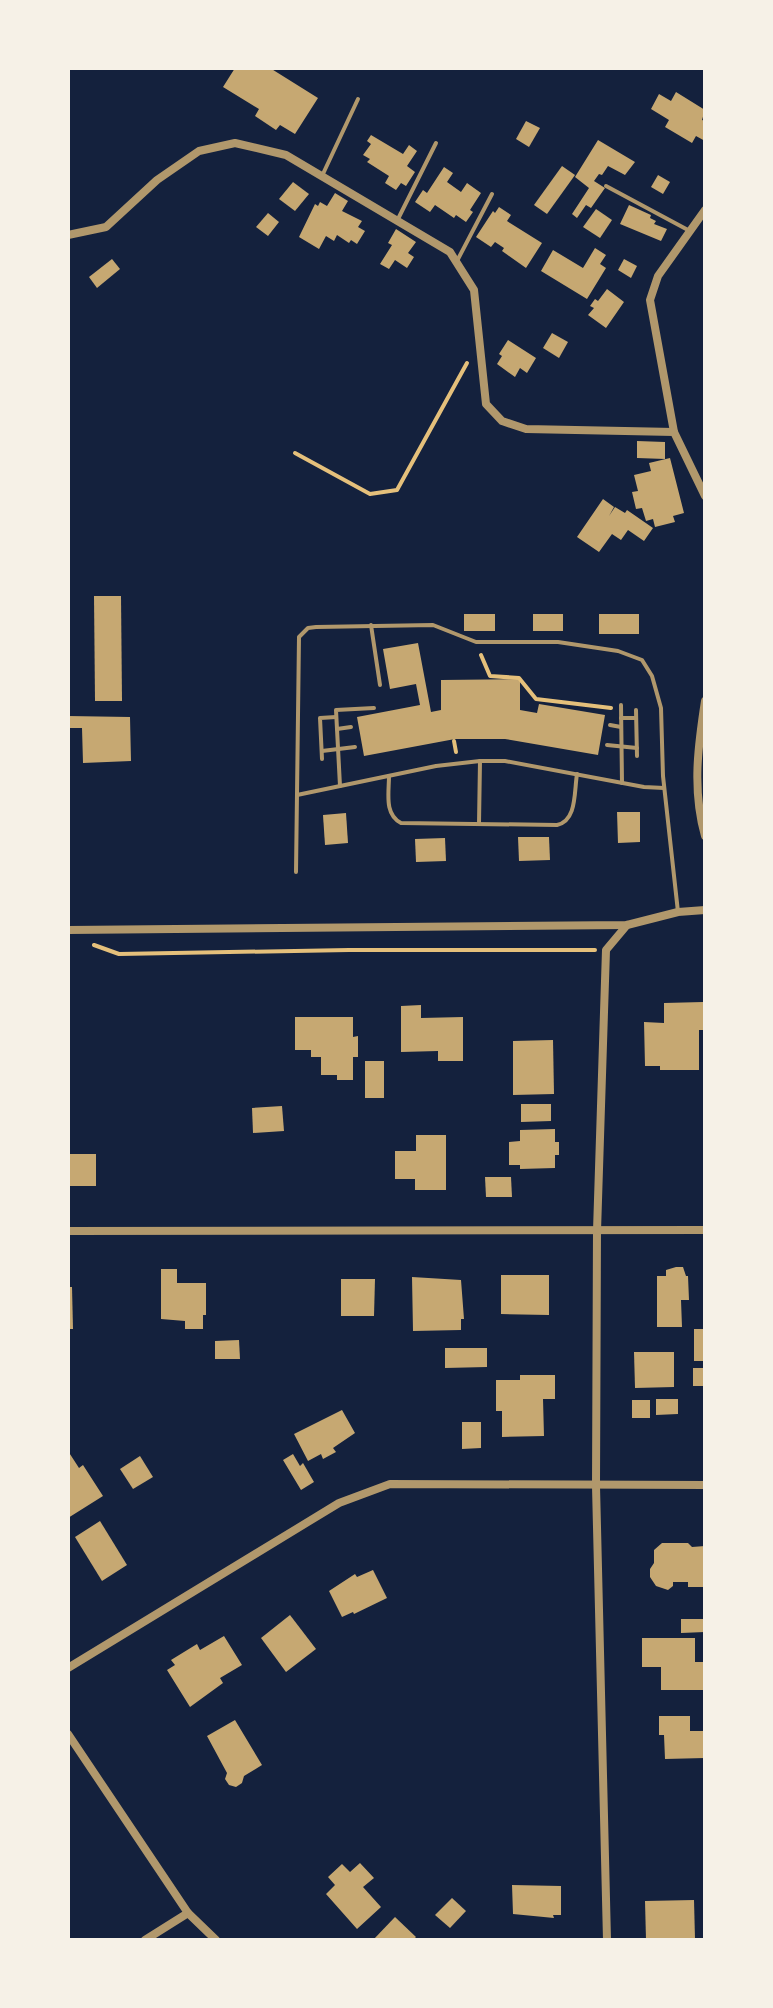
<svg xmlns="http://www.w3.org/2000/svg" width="773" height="2008" font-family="Montserrat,sans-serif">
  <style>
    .building { fill: #c6a872 }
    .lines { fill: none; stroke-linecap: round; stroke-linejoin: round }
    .path { stroke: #e5c07b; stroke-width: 4 }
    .service { stroke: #b1986c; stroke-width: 4 }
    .minor { stroke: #b1986c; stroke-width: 8 }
  </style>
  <rect width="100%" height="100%" fill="#14213d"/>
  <g class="building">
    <path d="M235 68H270L318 98 295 134 280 125 276 130 255 116 259 109 223 87Z"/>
    <path d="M676 92 705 110 702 120 705 121V141L696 136 692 143 665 127 669 120 651 109 659 94 671 101Z"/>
    <path d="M526 121 540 128 529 147 516 139Z"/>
    <path d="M371 135 403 154 409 145 417 151 407 166 415 172 406 186 401 183 396 190 385 183 389 176 367 162 370 159 363 155 371 144 367 141Z"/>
    <path d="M598 140 635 162 625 175 608 166 602 175 599 174 594 181 605 188 591 208 586 205 577 218 572 214 589 188 575 177Z"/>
    <path d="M562 166 575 175 547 214 534 205Z"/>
    <path d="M444 167 453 173 447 182 461 192 467 183 481 193 470 210 473 212 466 222 456 215 454 218 435 205 430 212 415 202 423 190 427 193Z"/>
    <path d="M658 175 670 182 663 194 651 187Z"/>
    <path d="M293 182 309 194 295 211 279 199Z"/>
    <path d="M335 193 348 201 342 211 362 221 358 227 365 231 357 244 351 240 349 243 337 235 334 241 326 236 319 249 299 237 315 204 318 206 320 202 327 206Z"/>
    <path d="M629 205 651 215 650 218 656 221 654 224 667 229 661 241 620 224Z"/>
    <path d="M499 207 511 215 507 221 542 243 526 268 502 251 504 248 495 242 491 247 476 237 493 211 495 213Z"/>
    <path d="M596 209 612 220 600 238 583 227Z"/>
    <path d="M268 213 279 222 268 236 256 227Z"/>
    <path d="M396 229 416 242 408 253 414 257 407 268 395 260 389 269 380 264 392 245 388 243Z"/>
    <path d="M595 248 606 255 600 264 606 268 587 299 541 271 553 250 583 268Z"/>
    <path d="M112 259 120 269 97 288 89 277Z"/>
    <path d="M624 259 637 266 631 278 618 270Z"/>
    <path d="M607 289 624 302 606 328 588 315 594 308 590 306 595 299 598 301Z"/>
    <path d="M552 333 568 342 559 358 543 348Z"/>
    <path d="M508 340 536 358 527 373 520 368 515 377 497 364 502 356 499 354Z"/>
    <path d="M637 441 665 442V459L637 458Z"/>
    <path d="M670 458 684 513 673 516 675 522 655 527 653 519 646 521 642 508 636 509 632 492 638 491 634 475 651 471 649 463Z"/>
    <path d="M603 499 614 507 609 516 615 507 625 513 627 510 653 528 644 541 628 530 621 540 612 534 599 552 577 537Z"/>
    <path d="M94 596H121L122 701H95Z"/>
    <rect x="464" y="614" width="31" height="17"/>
    <rect x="533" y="614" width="30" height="17"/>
    <rect x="599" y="614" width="40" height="20"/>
    <path d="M418 643 431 712 441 710V680L520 679V710L537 713 539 704 605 715 598 755 505 739H455L364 756 357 717 420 705 416 684 390 689 383 649Z"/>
    <path d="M68 716 130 717 131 761 83 763 82 728H68Z"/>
    <path d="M617 812H640V842L618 843Z"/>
    <path d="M346 813 348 843 325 845 323 815Z"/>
    <path d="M518 837H549L550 860 519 861Z"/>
    <path d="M445 838 446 861 416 862 415 839Z"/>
    <path d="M703 1002V1030H699V1070H660V1066H645L644 1022 664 1023V1003Z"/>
    <path d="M421 1005V1018L463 1017V1061H438V1051L401 1052V1006Z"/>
    <path d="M295 1017H353V1037L358 1036V1057H353V1080H337V1075H321V1057H311V1050H295Z"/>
    <path d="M553 1040 554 1094 513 1095V1041Z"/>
    <rect x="365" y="1061" width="19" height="37"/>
    <path d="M521 1104H551V1121L521 1122Z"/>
    <path d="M282 1106 284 1131 253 1133 252 1108Z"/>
    <path d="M555 1129V1142H559V1155H555V1168L520 1169V1165H509V1142L520 1141V1130Z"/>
    <path d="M416 1135H446V1190H415V1179H395V1151H416Z"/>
    <rect x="68" y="1154" width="28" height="32"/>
    <path d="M485 1177H511L512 1197H486Z"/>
    <path d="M676 1267H683L686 1276H688L689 1300H681L682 1327H657V1276H666V1270Z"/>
    <path d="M161 1269H177V1283H206V1315H203V1329H185V1321L161 1319Z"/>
    <path d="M501 1275H549V1315L501 1314Z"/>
    <path d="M412 1277 461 1280 464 1319H461V1330L413 1331Z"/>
    <path d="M341 1279H375L374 1316H341Z"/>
    <path d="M68 1287H72L73 1329H68Z"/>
    <rect x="694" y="1329" width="11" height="32"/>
    <path d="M239 1340 240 1359H215V1341Z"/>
    <path d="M445 1348H487V1367L445 1368Z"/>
    <path d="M634 1352H674V1387L635 1388Z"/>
    <rect x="693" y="1368" width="12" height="18"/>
    <path d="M520 1375H555V1399H543L544 1436 502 1437V1411H496V1380H520Z"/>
    <path d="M656 1399H678V1414L656 1415Z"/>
    <rect x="632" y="1400" width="18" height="18"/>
    <path d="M342 1410 355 1433 333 1448 336 1452 323 1459 321 1454 308 1461 294 1434Z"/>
    <path d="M462 1422H481V1448L462 1449Z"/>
    <path d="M68 1451 79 1468 83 1465 103 1496 68 1518Z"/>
    <path d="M293 1454 300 1466 303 1463 314 1482 301 1490 283 1460Z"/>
    <path d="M140 1456 153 1477 133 1489 120 1469Z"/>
    <path d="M100 1521 127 1565 102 1581 75 1537Z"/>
    <path d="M662 1543H688L692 1547 705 1546V1587H688V1582H673V1586L668 1590 656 1586 650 1577V1569L654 1563V1550Z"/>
    <path d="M373 1570 387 1598 354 1614 353 1612 342 1617 329 1591 355 1574 357 1577Z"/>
    <path d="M290 1615 316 1649 286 1672 261 1638Z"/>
    <path d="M681 1619H705V1632L681 1633Z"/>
    <path d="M224 1636 242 1665 220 1678 223 1683 190 1707 167 1670 175 1665 171 1660 197 1644 200 1650Z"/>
    <path d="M642 1638H695V1662H703V1690H661V1667H642Z"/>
    <path d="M659 1716H690V1731H705V1758L665 1759 664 1735H659Z"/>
    <path d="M235 1720 262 1765 244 1776 242 1783 236 1787 229 1785 225 1779 227 1773 207 1736Z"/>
    <path d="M360 1863 374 1878 363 1887 381 1907 357 1929 326 1894 335 1885 328 1877 342 1864 350 1872Z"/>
    <path d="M512 1885 561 1886V1915H553L554 1918 513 1914Z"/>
    <path d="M452 1898 466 1911 450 1928 435 1915Z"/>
    <path d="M694 1900 695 1939 646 1940 645 1901Z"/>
    <path d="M395 1917 416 1937 413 1940H373Z"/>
  </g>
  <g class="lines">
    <g class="path">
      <path d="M295 453 370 494 397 490 467 363"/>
      <path d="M481 655 490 676 519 678 536 699 611 708"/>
      <path d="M454 741 456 752"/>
      <path d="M94 945 119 954 349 950H595"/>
    </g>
    <g class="service">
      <path d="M322 176 358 99"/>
      <path d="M606 186 688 230"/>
      <path d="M398 219 436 143"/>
      <path d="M457 261 492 194"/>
      <path d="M371 625 380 685"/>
      <path d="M621 705 622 783"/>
      <path d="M636 710 637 756"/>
      <path d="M621 718H636"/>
      <path d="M610 725 621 727"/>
      <path d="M337 729 351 727"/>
      <path d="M607 745 637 748"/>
      <path d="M322 751 355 747"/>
      <path d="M322 759 320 718 336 717"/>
      <path d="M389 776C389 793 384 814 401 823L557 825C577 821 574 792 577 774"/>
      <path d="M340 786 336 710 374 708"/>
      <path d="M297 795 436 766 480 761H505L644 787 664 788"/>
      <path d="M479 824 480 761"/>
      <path d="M296 872 299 637 308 628 316 627 433 625 476 642H558L618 651 642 660 652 676 661 708 663 776 678 912"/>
    </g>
    <g class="minor">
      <path d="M68 235 106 227 157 180 199 151 235 143 286 155 450 252 474 290 486 404 502 421 526 429 674 432 705 496"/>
      <path d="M674 432 650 300 658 276 705 210"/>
      <path d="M705 701C698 746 692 790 705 836"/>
      <path d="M68 930 627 925 678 912 705 910"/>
      <path d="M68 1231 705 1230"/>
      <path d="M68 1668 339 1503 390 1484 705 1485"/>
      <path d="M68 1734 188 1913 216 1940"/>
      <path d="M145 1940 188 1913"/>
      <path d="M607 1940 596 1486 597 1231 606 950 627 925"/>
    </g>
  </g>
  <rect width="773" height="2008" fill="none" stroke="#f6f1e7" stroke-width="140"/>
</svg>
